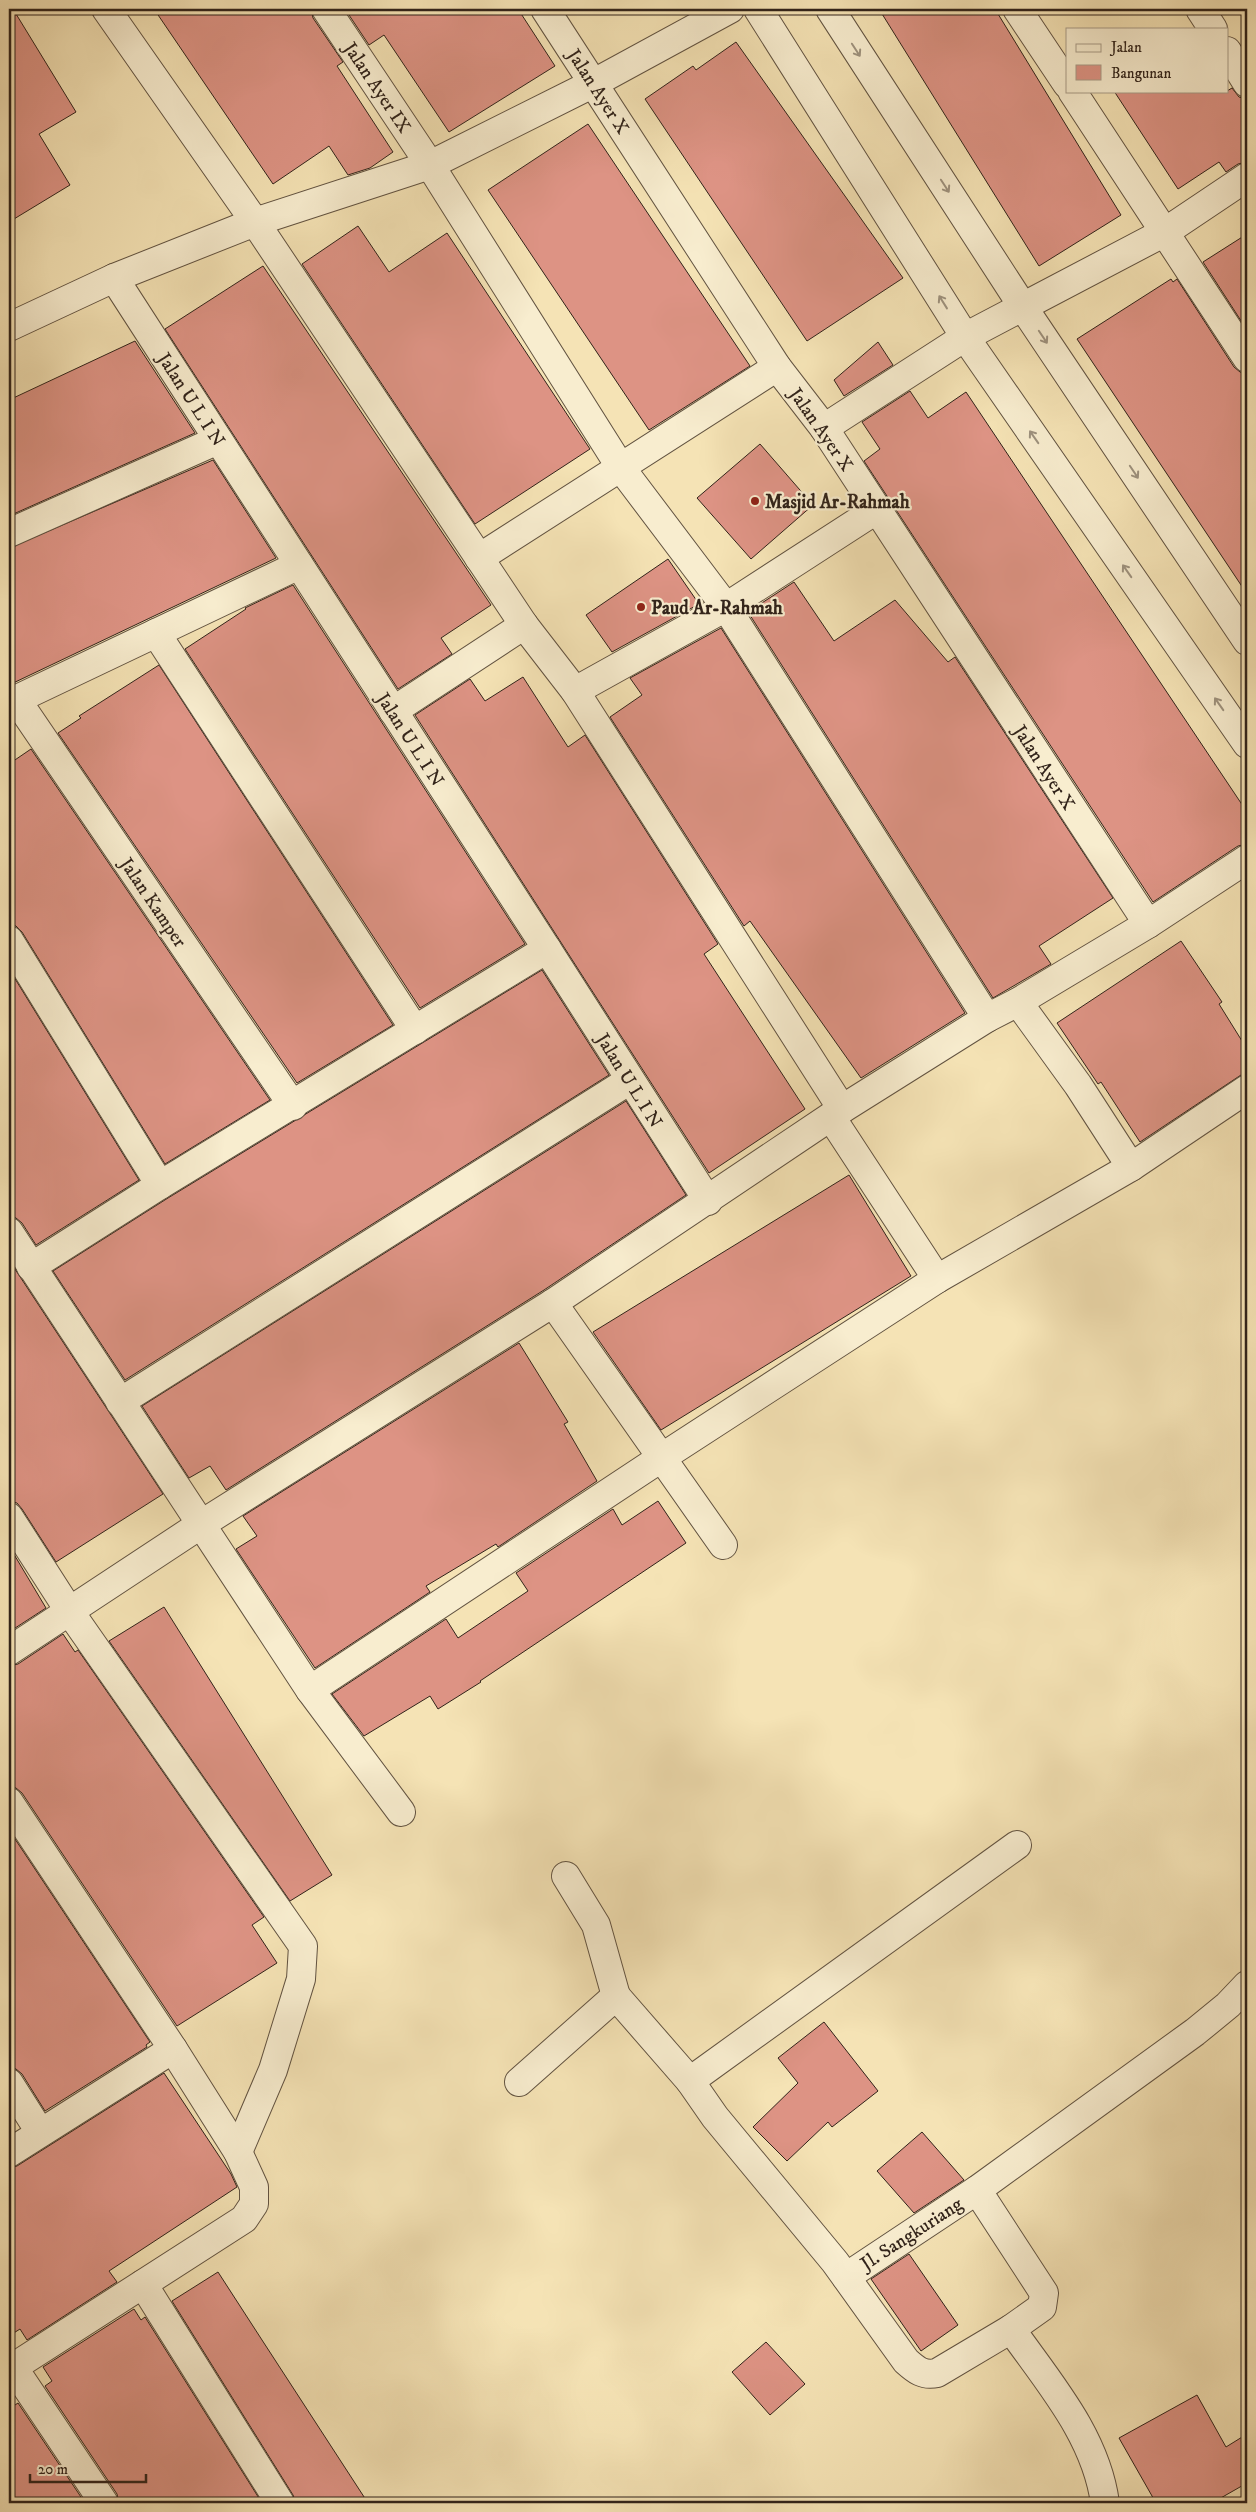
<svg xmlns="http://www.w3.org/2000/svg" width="1256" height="2512" font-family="'IM FELL DW Pica',serif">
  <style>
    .building { fill: #dd9384; stroke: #31231a }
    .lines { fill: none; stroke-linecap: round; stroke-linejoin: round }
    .minor-casing { stroke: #625341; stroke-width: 30 }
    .minor { stroke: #f8edcf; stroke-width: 28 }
    .oneway { stroke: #9e927e }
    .poi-dot { fill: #8f2418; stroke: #f8edcf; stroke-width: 2 }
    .labels { text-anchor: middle; stroke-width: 4.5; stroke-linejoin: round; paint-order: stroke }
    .street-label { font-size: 19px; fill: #31231a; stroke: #f8edcf }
    .poi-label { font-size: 19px; font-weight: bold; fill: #31231a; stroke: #f8edcf; text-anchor: start }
  </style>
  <rect width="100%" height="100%" fill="#f5e3b5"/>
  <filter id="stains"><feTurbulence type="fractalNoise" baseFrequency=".004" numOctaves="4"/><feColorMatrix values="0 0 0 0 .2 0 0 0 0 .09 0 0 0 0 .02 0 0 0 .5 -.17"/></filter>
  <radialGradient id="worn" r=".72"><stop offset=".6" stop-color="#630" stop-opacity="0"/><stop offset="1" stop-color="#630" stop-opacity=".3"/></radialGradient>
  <g class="building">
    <path d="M9 9H13L76 112 39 134 70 185 9 222Z"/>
    <path d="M154 9H311L313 18 343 62 337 66 393 152 370 168 348 175 329 146 273 184Z"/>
    <path d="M345 9H518L555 66 449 132 384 35 369 45Z"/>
    <path d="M879 9H995L1121 215 1039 266Z"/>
    <path d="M736 42 903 278 807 341 645 99 693 66 696 70Z"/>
    <path d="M1232 88 1239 97 1247 99V162L1238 164 1226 172 1219 162 1178 189 1114 91H1227Z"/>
    <path d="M588 124 750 366 649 430 488 190Z"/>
    <path d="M358 226 389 272 447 233 590 449 475 524 302 264Z"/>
    <path d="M1247 234V330L1203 262Z"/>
    <path d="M263 266 491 605 441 638 452 654 398 689 165 329Z"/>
    <path d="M1171 279 1173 282 1177 279 1234 367 1240 372 1247 374V594L1077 339Z"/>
    <path d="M135 341 195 433 9 516V400Z"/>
    <path d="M878 342 893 365 844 396 834 380Z"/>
    <path d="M910 391 928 418 966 392 1247 812V844L1238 846 1153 902 864 461 880 449 862 422Z"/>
    <path d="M760 444 813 505 751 559 697 498Z"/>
    <path d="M213 460 276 558 9 685V548Z"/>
    <path d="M668 559 699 604 612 652 586 615Z"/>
    <path d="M794 582 834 641 895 600 948 662 955 657 1113 898 1039 946 1051 964 993 998 748 612Z"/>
    <path d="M293 585 525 944 420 1008 185 649 246 609 245 608Z"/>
    <path d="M721 628 965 1013 861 1078 750 921 744 926 610 717 642 695 630 678Z"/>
    <path d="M159 665 393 1025 297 1083 58 733 81 718 79 716Z"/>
    <path d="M523 677 568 747 585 735 718 944 704 954 805 1109 709 1173 415 715 470 679 485 701Z"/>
    <path d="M31 749 270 1100 165 1164 22 932 16 926 9 924V764Z"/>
    <path d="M1181 941 1222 1002 1219 1004 1247 1049V1071L1140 1142 1101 1082 1098 1084 1057 1023Z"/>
    <path d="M9 969 139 1180 36 1245 22 1223 16 1218 9 1216Z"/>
    <path d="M542 970 609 1075 125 1380 53 1271 168 1198Z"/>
    <path d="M626 1101 686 1195 544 1290 226 1490 210 1466 189 1478 142 1406Z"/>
    <path d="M849 1175 911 1276 661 1430 593 1332Z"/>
    <path d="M9 1260 163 1494 56 1562 22 1509 17 1503 9 1501Z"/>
    <path d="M519 1343 568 1422 564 1424 597 1481 498 1547 496 1544 426 1586 430 1592 315 1668 236 1549 257 1536 243 1516Z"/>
    <path d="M658 1501 686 1543 480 1681 481 1682 438 1709 430 1696 364 1736 332 1694 446 1619 458 1638 528 1591 516 1573 613 1509 622 1525Z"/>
    <path d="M9 1546 46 1608 9 1632Z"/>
    <path d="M164 1607 332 1875 290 1901 109 1641Z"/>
    <path d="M63 1634 75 1652 78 1650 264 1917 252 1925 277 1963 177 2026 22 1793 16 1788 9 1786V1666L18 1664Z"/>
    <path d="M9 1830 150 2042 146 2045 147 2047 45 2111 22 2074 16 2069 9 2067Z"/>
    <path d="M824 2022 878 2091 832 2127 828 2122 787 2161 753 2127 798 2083 778 2058Z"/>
    <path d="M164 2073 231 2174 237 2187 109 2271 117 2282 27 2340 20 2329 9 2336V2168L17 2166Z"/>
    <path d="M922 2132 964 2180 914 2213 877 2171Z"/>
    <path d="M909 2254 958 2325 921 2351 871 2279Z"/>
    <path d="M218 2272 262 2340 368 2503H296L293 2495 172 2301Z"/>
    <path d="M134 2309 141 2320 145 2317 262 2503H119L117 2494 45 2386 52 2381 43 2367Z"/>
    <path d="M766 2342 805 2384 770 2415 732 2372Z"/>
    <path d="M1197 2395 1226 2447 1247 2434V2483L1212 2503H1156L1119 2438Z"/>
    <path d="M18 2403 85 2503H9V2409Z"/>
  </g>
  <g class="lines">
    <g class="minor-casing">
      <g id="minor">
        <path d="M106 9 255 222 524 625 575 691 842 1109"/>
        <path d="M326 9 430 165 621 468 726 607 987 1018"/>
        <path d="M545 9 777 367 824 428 1148 924"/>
        <path d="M758 9 965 337 1247 744"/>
        <path d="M830 9 1023 307 1247 641"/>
        <path d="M1017 9 1067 84"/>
        <path d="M1200 9 1213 29"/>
        <path d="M1227 51 1247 83"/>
        <path d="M1072 91 1247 358"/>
        <path d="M114 278 547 949 708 1201"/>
        <path d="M9 327 114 278 255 222 430 165 594 83 730 9"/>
        <path d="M824 428 965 337 1165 232 1247 177"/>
        <path d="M9 533 218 440"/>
        <path d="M479 558 777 367"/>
        <path d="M156 633 415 1030"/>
        <path d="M575 691 726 607 876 510"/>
        <path d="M16 699 293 1106"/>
        <path d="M9 703 299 565"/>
        <path d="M393 711 524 625"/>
        <path d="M9 940 160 1185"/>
        <path d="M1018 1002 1078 1085 1131 1167 1247 1089"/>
        <path d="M831 1117 937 1279"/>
        <path d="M9 1232 310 1690 401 1812"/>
        <path d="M31 1267 160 1185 547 949"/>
        <path d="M553 1303 723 1545"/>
        <path d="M120 1402 630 1080"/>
        <path d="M9 1517 70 1612 303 1946 301 1979 273 2070 238 2152"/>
        <path d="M9 1651 200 1525 553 1303 842 1109 987 1018 1018 1002 1148 924 1247 859"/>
        <path d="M310 1690 661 1458 937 1279 1131 1167"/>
        <path d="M9 1802 173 2049 238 2152 254 2187V2204L244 2219 9 2370"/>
        <path d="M1017 1845 690 2081 715 2117 835 2262 906 2361C916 2370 923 2376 937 2373L1011 2329C1049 2383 1096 2436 1105 2503"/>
        <path d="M566 1876 596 1925 616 1996"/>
        <path d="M519 2082 616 1996 690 2081"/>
        <path d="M9 2083 40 2132"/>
        <path d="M9 2153 173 2049"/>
        <path d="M977 2190 1044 2293 1042 2307 1011 2329"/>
        <path d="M846 2277 977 2190 1195 2032 1228 2005 1247 1985"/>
        <path d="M143 2284 280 2503"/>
        <path d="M13 2367 104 2503"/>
      </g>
    </g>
    <use href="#minor" class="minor"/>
  </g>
  <defs><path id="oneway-shaft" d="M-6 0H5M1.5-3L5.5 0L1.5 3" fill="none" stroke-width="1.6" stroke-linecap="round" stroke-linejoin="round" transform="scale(1.25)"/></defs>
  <g class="oneway">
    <use href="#oneway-shaft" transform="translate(856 50) rotate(57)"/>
    <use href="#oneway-shaft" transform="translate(945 186) rotate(57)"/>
    <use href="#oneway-shaft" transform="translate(943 302) rotate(-122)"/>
    <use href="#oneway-shaft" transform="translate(1043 337) rotate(56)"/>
    <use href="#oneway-shaft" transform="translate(1034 437) rotate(-125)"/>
    <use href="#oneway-shaft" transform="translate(1134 472) rotate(56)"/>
    <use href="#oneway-shaft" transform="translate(1127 571) rotate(-125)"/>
    <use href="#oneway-shaft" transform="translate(1219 704) rotate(-125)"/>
  </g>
  <g class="poi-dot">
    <circle cx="755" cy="501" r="5"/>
    <circle cx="641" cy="607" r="5"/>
  </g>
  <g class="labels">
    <g class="street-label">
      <text transform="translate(378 87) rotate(56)" y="7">Jalan Ayer IX</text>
      <text transform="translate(599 91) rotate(57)" y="7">Jalan Ayer X</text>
      <text transform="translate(192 399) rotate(57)" y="7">Jalan U L I N</text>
      <text transform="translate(822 429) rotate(55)" y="7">Jalan Ayer X</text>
      <text transform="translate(411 739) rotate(57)" y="7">Jalan U L I N</text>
      <text transform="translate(1045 767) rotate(57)" y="7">Jalan Ayer X</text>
      <text transform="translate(154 902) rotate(56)" y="7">Jalan Kamper</text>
      <text transform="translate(630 1080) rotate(58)" y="7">Jalan U L I N</text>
      <text transform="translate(911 2233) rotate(-33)" y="7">Jl. Sangkuriang</text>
    </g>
    <g class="poi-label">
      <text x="765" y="508">Masjid Ar-Rahmah</text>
      <text x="651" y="614">Paud Ar-Rahmah</text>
    </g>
  </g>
  <rect width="1256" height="2512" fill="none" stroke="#f5e3b5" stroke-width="30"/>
  <rect x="10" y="10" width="1236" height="2492" fill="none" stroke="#31231a" stroke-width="2.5"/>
  <rect x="15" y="15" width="1226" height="2482" fill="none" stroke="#31231a"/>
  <rect x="1066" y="28" width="162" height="65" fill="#f8edcf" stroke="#a89c87"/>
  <rect x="1076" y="44" width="25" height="8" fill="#f8edcf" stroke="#a89c87"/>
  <text x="1111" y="52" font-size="15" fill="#31231a">Jalan</text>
  <rect x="1076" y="65" width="25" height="15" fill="#dd9384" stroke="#a89c87"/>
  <text x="1111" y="78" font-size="15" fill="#31231a">Bangunan</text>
  <path d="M30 2474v8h116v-8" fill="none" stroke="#31231a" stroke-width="2.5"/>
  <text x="38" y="2474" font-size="15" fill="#31231a" stroke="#f8edcf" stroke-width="4" paint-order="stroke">20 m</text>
  <rect width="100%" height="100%" filter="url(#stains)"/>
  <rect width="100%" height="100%" fill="url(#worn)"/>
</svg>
